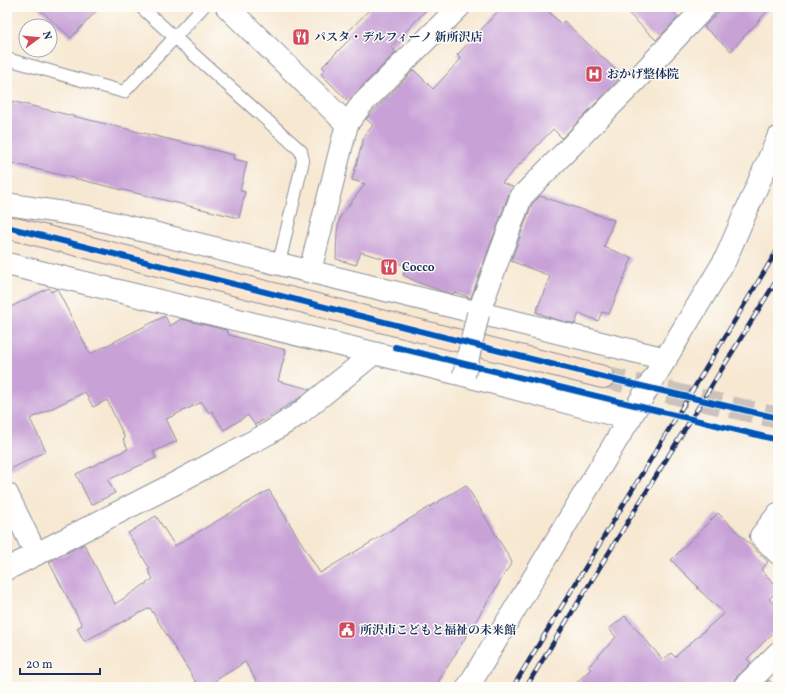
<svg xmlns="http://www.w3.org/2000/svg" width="785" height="694" font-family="Vollkorn,'Noto Serif JP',serif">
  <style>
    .building { fill: #c8a1d7 }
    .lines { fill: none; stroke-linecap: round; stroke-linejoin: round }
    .secondary-tunnel { stroke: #cbc3bb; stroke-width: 22; stroke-dasharray: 22 11; stroke-linecap: butt }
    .lane-casing { stroke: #898c98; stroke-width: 14 }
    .street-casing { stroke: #898c98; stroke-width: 24 }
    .secondary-casing { stroke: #898c98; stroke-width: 24 }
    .lane { stroke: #fff; stroke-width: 12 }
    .street { stroke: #fff; stroke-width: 22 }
    .secondary { stroke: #fce5cf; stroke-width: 22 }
    .rail-casing { stroke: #1b2f5e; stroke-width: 4.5 }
    .rail { stroke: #fdfcf7; stroke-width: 3; stroke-dasharray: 9; stroke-linecap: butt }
    .street-bridge-casing { stroke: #898c98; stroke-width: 24; stroke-linecap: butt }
    .street-bridge { stroke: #fff; stroke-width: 22 }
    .cycleway-casing { stroke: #fdfcf7; stroke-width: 8 }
    .cycleway { stroke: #0057b8; stroke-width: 6 }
    .labels { text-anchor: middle; stroke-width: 3; stroke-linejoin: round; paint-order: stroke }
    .poi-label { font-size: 12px; font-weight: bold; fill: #1b2f5e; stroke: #fdfcf7; text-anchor: start }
  </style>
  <rect width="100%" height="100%" fill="#fdfcf7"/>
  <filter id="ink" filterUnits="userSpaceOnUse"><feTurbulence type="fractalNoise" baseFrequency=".025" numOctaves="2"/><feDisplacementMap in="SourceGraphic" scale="8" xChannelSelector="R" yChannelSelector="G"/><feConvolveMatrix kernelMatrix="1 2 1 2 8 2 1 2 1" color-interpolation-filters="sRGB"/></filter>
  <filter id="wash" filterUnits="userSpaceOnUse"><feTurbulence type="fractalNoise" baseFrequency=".012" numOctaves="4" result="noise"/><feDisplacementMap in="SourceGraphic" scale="16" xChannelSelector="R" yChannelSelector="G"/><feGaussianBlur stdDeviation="0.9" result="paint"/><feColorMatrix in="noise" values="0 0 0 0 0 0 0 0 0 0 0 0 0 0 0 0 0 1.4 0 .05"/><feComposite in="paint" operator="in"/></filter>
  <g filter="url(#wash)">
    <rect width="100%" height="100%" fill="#f7e8d2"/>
    <g id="blocks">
      <g class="building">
        <path d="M37 7H100L71 38Z"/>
        <path d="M372 7H429L391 47 396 52 348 101 321 74 325 69 322 67 351 38 346 34Z"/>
        <path d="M502 7H544L561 24 564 21 620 74V78L562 138 553 129 502 183 513 187 509 193 471 298 454 292V294L439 290 419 283 403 275 407 266 361 252 356 265 336 259 337 232 340 217 365 184 352 180 364 137 373 125 366 119 414 70 433 89 461 59 457 55Z"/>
        <path d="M622 7H669L679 17 656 40Z"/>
        <path d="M723 7H771L731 51 704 27Z"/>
        <path d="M7 100 234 155 233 159 247 162 240 191 245 192 239 218 7 162Z"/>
        <path d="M540 196 614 220 604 247 632 258 609 314 602 312 598 321 579 313 575 324 554 319 536 312 550 276 511 261 532 204Z"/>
        <path d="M49 288 51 292 57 289 90 354 165 316 170 326 181 319 226 330 229 335 286 350 278 381 310 389 298 399 255 425 248 415 224 430 212 411 209 413 202 402 166 419 177 441 153 452 156 458 108 480 115 493 91 505 76 474 128 449 123 439 125 438 107 400 93 407 85 392 30 419 46 451 7 471V309Z"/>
        <path d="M466 485 512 562 435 687H260L245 662 205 687H199L150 608 84 641 77 628 82 625 49 562 84 544 115 604 153 579 148 570 150 569 128 533 156 516 175 546 269 490 320 573Z"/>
        <path d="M718 513 768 562 761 570 778 587V590L769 599 778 608V628L747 659 751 663 735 678 732 687H572L591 669 588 667 616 637 609 629 625 616 663 660 671 653 675 657 724 613 697 588 698 587 671 560Z"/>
        <path d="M769 680 776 687H762Z"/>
      </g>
    </g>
  </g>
  <g filter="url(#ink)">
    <use href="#blocks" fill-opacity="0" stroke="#898c98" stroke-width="1"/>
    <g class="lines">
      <path class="secondary-tunnel" d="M603 377 778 418"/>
      <g class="lane-casing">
        <g id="lane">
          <path d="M141 7 301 151 303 161 279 263"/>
          <path d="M7 59 124 92 203 7"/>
        </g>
      </g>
      <g class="street-casing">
        <g id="street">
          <path d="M227 7 347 124"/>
          <path d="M7 204 84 216 666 359"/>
          <path d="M7 264 464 375 630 419"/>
          <path d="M310 271 347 124 362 104 459 7"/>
          <path d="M478 314 521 197 634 82 705 7"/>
          <path d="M7 494 36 554"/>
          <path d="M778 514 761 536 778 553"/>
          <path d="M7 569 174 484 269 433 299 414 373 354"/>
          <path d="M468 687 725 260 778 138"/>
          <path d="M744 687 778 653"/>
        </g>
      </g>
      <g class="secondary-casing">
        <path id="secondary" d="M7 227 603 377"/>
      </g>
      <use href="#lane" class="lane"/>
      <use href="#street" class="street"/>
      <use href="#secondary" class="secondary"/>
      <g class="rail-casing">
        <g id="rail">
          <path d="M513 687 778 249"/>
          <path d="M526 687 778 278"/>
        </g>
      </g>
      <use href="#rail" class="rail"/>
      <g class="street-bridge-casing">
        <path id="street-bridge" d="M464 375 478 314"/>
      </g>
      <use href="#street-bridge" class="street-bridge"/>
      <g class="cycleway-casing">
        <g id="cycleway">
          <path d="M7 227 603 377 778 418"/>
          <path d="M395 347 778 440"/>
        </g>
      </g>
      <use href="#cycleway" class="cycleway"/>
    </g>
  </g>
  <defs>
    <g id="restaurant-square" transform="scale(0.9)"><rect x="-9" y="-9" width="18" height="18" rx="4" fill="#d1495b" stroke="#fdfcf7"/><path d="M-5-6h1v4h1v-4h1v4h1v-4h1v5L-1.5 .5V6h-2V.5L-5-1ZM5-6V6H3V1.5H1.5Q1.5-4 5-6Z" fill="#fff"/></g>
    <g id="hospital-square" transform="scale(0.9)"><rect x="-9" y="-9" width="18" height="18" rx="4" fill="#d1495b" stroke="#fdfcf7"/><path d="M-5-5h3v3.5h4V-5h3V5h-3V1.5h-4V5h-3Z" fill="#fff"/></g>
    <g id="civic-square" transform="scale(0.9)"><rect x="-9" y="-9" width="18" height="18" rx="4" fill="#d1495b" stroke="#fdfcf7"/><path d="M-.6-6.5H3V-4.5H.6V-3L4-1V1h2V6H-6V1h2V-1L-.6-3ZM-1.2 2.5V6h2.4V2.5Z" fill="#fff"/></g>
  </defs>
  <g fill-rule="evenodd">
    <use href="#restaurant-square" x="301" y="37"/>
    <use href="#hospital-square" x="594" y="74"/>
    <use href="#restaurant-square" x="389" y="267"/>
    <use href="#civic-square" x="347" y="630"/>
  </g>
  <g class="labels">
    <g class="poi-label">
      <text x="314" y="41">パスタ・デルフィーノ 新所沢店</text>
      <text x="607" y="78">おかげ整体院</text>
      <text x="402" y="271">Cocco</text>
      <text x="360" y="634">所沢市こどもと福祉の未来館</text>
    </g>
  </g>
  <rect width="785" height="694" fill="none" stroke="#fdfcf7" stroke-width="24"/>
  <g transform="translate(38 38) rotate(74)"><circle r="19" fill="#fdfcf7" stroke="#a3aaba"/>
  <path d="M0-3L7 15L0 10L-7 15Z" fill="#d1495b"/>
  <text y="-6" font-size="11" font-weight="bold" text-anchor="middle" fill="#1b2f5e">N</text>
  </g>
  <path d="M20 668v6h80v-6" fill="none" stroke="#1b2f5e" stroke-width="2"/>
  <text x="26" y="668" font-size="12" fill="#1b2f5e" stroke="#fdfcf7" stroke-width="3" paint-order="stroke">20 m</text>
</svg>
